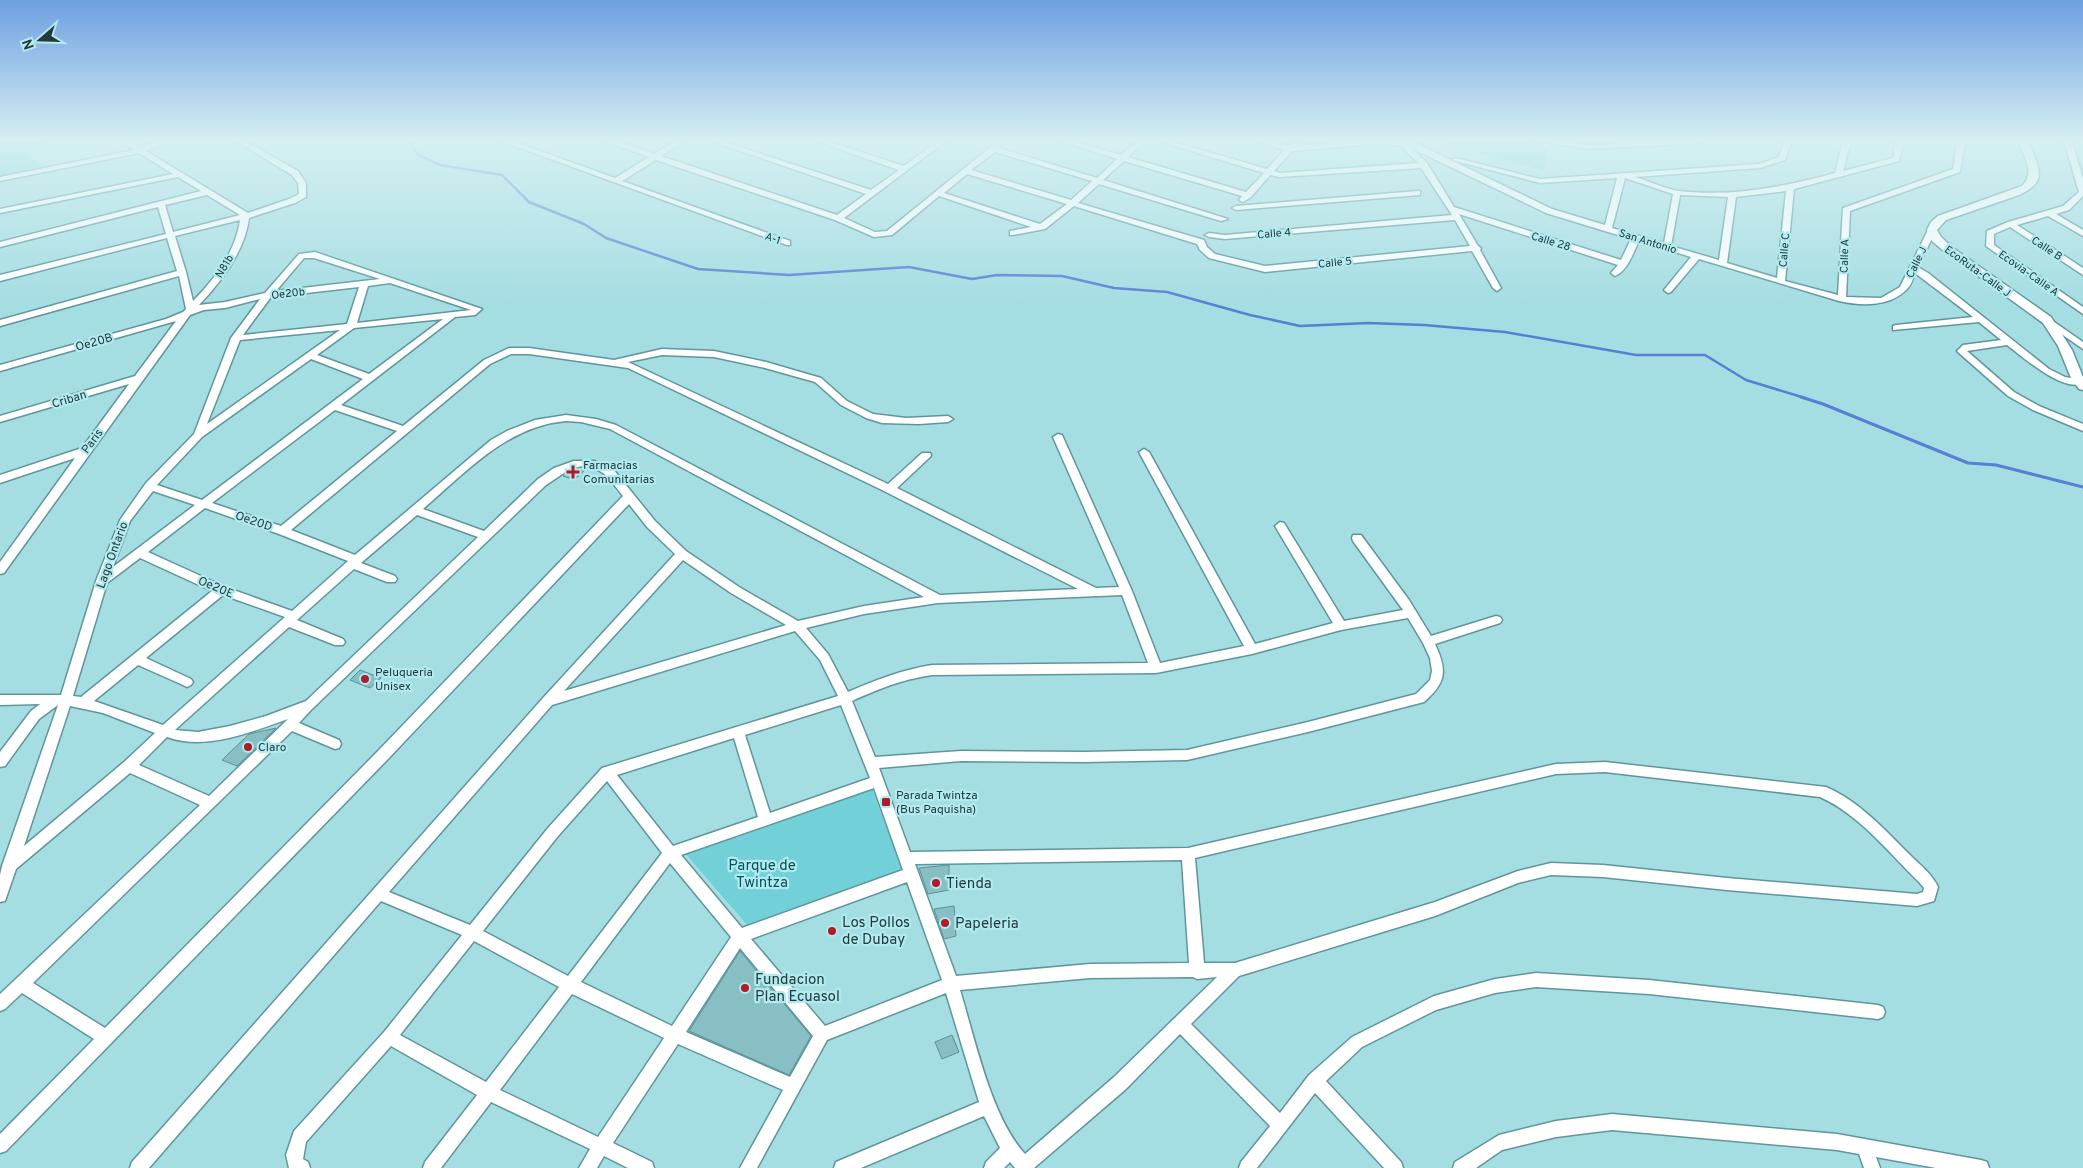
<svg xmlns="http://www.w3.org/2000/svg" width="2083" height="1168" font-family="Overpass,sans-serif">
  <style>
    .green { fill: #72d0d9 }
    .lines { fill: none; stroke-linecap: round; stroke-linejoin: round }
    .stream-far1 { stroke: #5780d4; stroke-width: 2.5 }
    .stream { stroke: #5780d4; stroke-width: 3 }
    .building { fill: #87bfc4; stroke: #5c9297 }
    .minor-casing { stroke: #5f969b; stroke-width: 3 }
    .tertiary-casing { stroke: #5f969b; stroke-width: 3 }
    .minor { fill: #fff; fill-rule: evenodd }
    .tertiary { fill: #fff; fill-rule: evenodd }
    .poi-dot { fill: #ae1b29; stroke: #b1eaef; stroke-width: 2 }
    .labels { text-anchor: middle; stroke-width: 4.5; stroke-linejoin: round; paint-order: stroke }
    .far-street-label { font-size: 11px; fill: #243b3d; stroke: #b1eaef }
    .street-label { font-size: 12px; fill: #243b3d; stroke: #b1eaef }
    .poi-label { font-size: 12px; fill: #243b3d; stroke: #b1eaef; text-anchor: start }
    .near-park-label { font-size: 15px; fill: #085359; stroke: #b1eaef }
    .near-poi-label { font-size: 15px; fill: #243b3d; stroke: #b1eaef; text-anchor: start }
  </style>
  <rect width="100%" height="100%" fill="#a4dde2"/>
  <g class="green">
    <path d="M0 141H51L24 151 42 167 0 176Z"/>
    <path d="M1447 141H1524L1548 147 1544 170 1445 145Z"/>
    <path d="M872 788 902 870 748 926 684 852Z"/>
  </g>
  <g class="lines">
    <path class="stream-far1" d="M409 141 418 155 440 165 502 175 529 202 584 224 606 238 698 269 789 275 909 267 972 279 997 275 1062 276 1114 288 1167 292 1250 315 1300 326 1368 323 1424 325 1505 332 1636 355H1705L1746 380 1805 398"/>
    <path class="stream" d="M1801 397 1823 404 1968 463 1996 465 2083 487"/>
  </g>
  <g class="building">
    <path d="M578 469 584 471 574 480 563 476Z"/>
    <path d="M360 670 381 678 370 688 350 680Z"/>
    <path d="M276 728 237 766 222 760 249 734Z"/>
    <path d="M949 865V890L928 894 919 868Z"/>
    <path d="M954 906 956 936 944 939 934 909Z"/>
    <path d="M740 951 811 1036 789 1075 689 1031Z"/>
    <path d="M952 1035 959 1052 942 1059 935 1042Z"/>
  </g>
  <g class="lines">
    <g class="minor-casing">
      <g id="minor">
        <path d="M122 141H131L141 148 157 141H167L146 151 248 213 289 199 299 194 298 183 292 175 236 141H245L298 171 306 183V197L295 203 249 218C245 251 221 282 199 305L225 302 265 293 299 254 315 252 482 309 475 315 455 317 341 405 403 426 484 360 509 348H529L614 360 662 349 714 351 766 362 821 378 847 401 873 414 906 418 948 416 953 419 948 422 919 424 882 423 866 418 841 405 815 382 765 368 714 357 662 355 628 362 888 484 922 453H930L931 455 930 457 897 488 1096 588 1119 587 1053 437 1058 434 1062 435 1132 591 1160 663 1244 646 1139 452 1144 449 1149 452 1255 644 1333 623 1275 526 1280 522 1284 523 1344 621 1403 610 1353 541 1352 538 1353 535H1361L1409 600 1431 636 1496 616 1500 617 1502 620 1500 623 1435 644C1447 670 1447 682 1424 702L1308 732 1187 760 1084 762 961 761 879 768 910 852 1188 848 1556 764 1605 762 1826 787C1859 801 1885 830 1910 855 1920 865 1932 874 1938 887L1934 901 1917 906 1727 890 1603 877 1551 875 1518 883 1435 916 1239 976 1191 1024 1280 1113 1309 1075 1352 1037 1434 996 1495 979 1536 973 1649 980 1878 1005 1883 1007 1885 1012 1883 1017 1878 1019 1649 994 1536 987 1495 993 1436 1010 1362 1047 1326 1081 1401 1162 1403 1168H1384L1315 1093 1257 1168H1239L1241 1162 1270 1126 1180 1034 1126 1089 1034 1168H1015L1010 1162 1004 1168H984L986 1162 1000 1148 984 1116 861 1168H834L836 1162 979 1102 946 993 827 1040 757 1168H740L783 1090 678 1044 613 1143 652 1162 654 1168H628L604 1156 597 1168H579L590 1149 491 1102 441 1168H423L425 1162 477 1095 391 1046 306 1142 303 1159 308 1162 310 1168H289L286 1155 294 1131 384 1032 462 935 381 901 149 1168H130L132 1162 543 698 675 554 647 527 629 504 388 759 6 1151 0 1153V1134L94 1039 22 993 5 1009 0 1011V994L200 805 130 773 16 869 5 901 0 902V875L2 866 58 705 39 719 5 766 0 767V752L31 711 40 704 0 705V695H61L96 581 120 520 146 483 194 434 231 338 260 299 225 308 204 310 190 315 4 573 0 574V562L75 458 0 483V475L82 448 129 384 0 422V416L135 376 176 321 0 371V365L166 319 183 312 186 309 179 276 0 326V320L177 271 167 238 0 281V275L166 234 158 207 0 247V242L201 191 178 177 0 213V209L173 174 139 153 0 181V177L134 150ZM207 195 240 215 173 232 165 205ZM240 220C236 251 214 280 193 301L186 272 175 236ZM304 258H314L380 279 276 291ZM390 283 471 310 357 323 368 286ZM359 287 347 324 243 335 271 297ZM443 319 369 374 317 355 354 328ZM340 330 207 424 240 340ZM511 354H529L628 368 880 489 1078 589 940 595 616 425 596 419 566 415 535 420 507 431 491 440 355 555 291 530 490 364ZM311 359 363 379 202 500 157 485 202 437ZM335 410 397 431 281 526 212 503ZM566 421 581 422 610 429 924 597 864 606 798 621 739 587 686 551 655 521 613 469 594 461H574L554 468 538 479 484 531 423 509C466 472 507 426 566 421ZM582 466C605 468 610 480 623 496L378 751 105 1028 33 983 292 731 335 749 339 748 341 744 339 740 299 723 311 710 546 485 570 469ZM153 491 195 505 113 567 130 521ZM205 508 279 534 348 561 292 611 225 587 148 552ZM417 515 478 537 306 701 266 716 230 726 198 732 175 730 289 627 335 645H343L345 642 343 639 297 620 354 569 387 582H395L397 579 395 576 361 563ZM140 558 212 591 81 697 73 696 107 583ZM683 560 731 593 786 625 564 691ZM223 595 285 617 163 725 94 701 138 665 183 685 187 687 191 685 193 682 191 679 146 658ZM1122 595 1148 663 932 665C901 670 876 680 848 692L828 654 806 628 864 614 938 603ZM1408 618 1423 643 1430 658 1432 671 1430 680 1416 694 1308 722 1187 750 1084 752 961 751 875 757 852 701C881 688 900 680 932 675L1156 673 1252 654 1341 630ZM795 631 820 660 838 696 602 768 548 828 470 925 389 892 552 705ZM841 705 870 778 770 813 745 735ZM70 706 103 713 155 733 124 762 24 846ZM288 719 209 796 139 765 167 737C206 751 251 732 288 719ZM734 738 758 817 673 846 617 775ZM1605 772 1820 797C1859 814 1889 853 1919 882L1924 888 1923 892 1917 894 1727 878 1603 865 1551 863 1518 871 1435 902 1235 963H1204L1195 858 1556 774ZM607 781 662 853 568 976 483 931 558 836ZM874 788 903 870 742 928 681 855ZM1182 860 1189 963 1090 964 956 976 915 864ZM670 863 731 937 672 1026 581 982ZM907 882 942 980 825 1026 751 939ZM474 941 559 987 486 1082 400 1035ZM740 948 813 1036 790 1077 686 1032ZM1193 977 1197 979 1217 977 1114 1077 1025 1154C991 1117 975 1039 960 990L1090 978ZM572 994 664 1038 598 1137 500 1090Z"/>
        <path d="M501 141H512L615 178 649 157 605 141H616L654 154 675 141H684L661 156 837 215 866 194 711 141H722L871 190 899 170 816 141H827L904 166 931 146 920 141 936 143 946 141 844 218 875 232 887 231 998 141H1006L999 148 1097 178 1117 159 1061 141H1073L1121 155 1137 141H1145L1128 157 1246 192 1264 173 1158 141H1170L1267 169 1284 150 1256 141H1269L1288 146 1293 143H1296V146C1335 143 1378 136 1418 144L1552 209 1605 225 1617 178 1540 183 1452 160 1456 158 1540 179 1759 164 1779 157 1784 141H1792L1785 160 1760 168 1635 177C1649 181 1665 189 1679 191 1732 197 1784 187 1835 173L1843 141H1851L1843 171 1893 158 1896 141H1904L1899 161 1794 189 1785 281 1838 295 1843 208 1953 169 1957 141H1965L1960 172 1850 211 1846 297 1881 298 1900 287 1928 230 1935 228 1936 230 1918 267 1928 273 2049 369 2065 377 2082 380 2083 383C2063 393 2023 357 2007 345L1967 351 2014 392 2039 406 2083 424V431L2033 410 2008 396 1959 353 1957 351 1963 345 2001 340 1979 322 1893 330V326L1896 325 1973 317 1915 273C1913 279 1911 286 1906 290 1889 307 1861 306 1839 301L1699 259 1671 292 1668 293 1664 290 1691 257 1639 241C1633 253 1628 270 1615 276L1611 273 1618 265 1459 214 1478 246 1481 248 1480 250 1501 288 1497 291 1493 288 1472 251 1265 272 1209 258 1200 250 1197 244 1074 206 1045 229 1013 235H1010V231L1031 227 939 196 892 235 874 237 835 220 656 160 622 181 790 241V245H787ZM1385 143 1401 146 1418 163 1280 173 1274 171 1292 151ZM1411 148 1546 213 1631 239 1621 260 1454 207 1427 163ZM995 152 1092 181 1071 200 971 170ZM1124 161 1242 196 1239 200 1243 202 1251 197 1270 175 1280 177 1421 168 1452 215 1225 235 1209 233 1205 235 1209 237 1225 239 1455 220 1470 246 1265 266 1215 254 1207 247 1204 240 1078 203 1099 184 1221 221 1228 219 1103 180ZM967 174 1067 204 1040 224 944 193ZM1625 178 1673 194 1664 243 1612 228ZM1786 191 1777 278 1727 263 1736 197ZM1680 195 1728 197 1719 260 1671 246Z"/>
        <path d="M1535 141H1560L1589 145 1654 141H1705L1702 143 1589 149Z"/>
        <path d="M2064 141H2072L2083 179V196L2069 210 2056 214 2083 230V236L2048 216 2017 225 2083 268V275L2010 227 1994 234V245L2083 307V314L1986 246 1987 231 2008 222 2063 206 2079 192Z"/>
        <path d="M1417 191H1420V195L1236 210 1232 208 1236 206Z"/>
        <path d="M2047 317 2083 342V349L2044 322 2043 320Z"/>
        <path d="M1612 1114 1837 1134 1981 1160 1987 1162 1989 1168H1936L1876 1157 1880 1168H1864L1859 1154 1837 1150 1612 1130 1556 1137 1502 1150 1476 1168H1453L1455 1162 1499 1135 1556 1121Z"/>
      </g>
    </g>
    <g class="tertiary-casing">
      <path id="tertiary" d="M2018 141H2028C2038 167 2050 181 2019 195L1946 220 1937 230 1941 237 1953 248 2051 317 2072 350 2083 377V390L2079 389 2071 378 2058 346 2043 323 1945 252 1932 241 1927 230 1931 222 1938 216 2022 186C2036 172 2024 157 2018 141Z"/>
    </g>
    <use href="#minor" class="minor"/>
    <use href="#tertiary" class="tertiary"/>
  </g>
  <linearGradient id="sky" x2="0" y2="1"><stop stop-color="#6e9fe0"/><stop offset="0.46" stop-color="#d6f0f2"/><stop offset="1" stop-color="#d6f0f2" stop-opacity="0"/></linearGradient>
  <rect width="2083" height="305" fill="url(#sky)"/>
  <g class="poi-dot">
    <path d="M570.5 464.5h5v5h5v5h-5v5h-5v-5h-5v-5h5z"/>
    <circle cx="365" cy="679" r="5"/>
    <circle cx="248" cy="747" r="5"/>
    <rect x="881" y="797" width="10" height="10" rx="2.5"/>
    <circle cx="936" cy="883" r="5"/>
    <circle cx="945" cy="923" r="5"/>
    <circle cx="832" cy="931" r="5"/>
    <circle cx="745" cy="988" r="5"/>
  </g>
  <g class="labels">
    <g class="far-street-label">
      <text transform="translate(1274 233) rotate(-5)" y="4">Calle 4</text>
      <text transform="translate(773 238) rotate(20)" y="4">A-1</text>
      <text transform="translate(1551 241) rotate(17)" y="4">Calle 28</text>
      <text transform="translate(1648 241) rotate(17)" y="4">San Antonio</text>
      <text transform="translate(2047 248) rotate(33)" y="4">Calle B</text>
      <text transform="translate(1784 250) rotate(-85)" y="4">Calle C</text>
      <text transform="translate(1844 256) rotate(-88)" y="4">Calle A</text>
      <text transform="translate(1335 262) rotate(-6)" y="4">Calle 5</text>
      <text transform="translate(1916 262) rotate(-64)" y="4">Calle J</text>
      <text transform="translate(224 266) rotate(-59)" y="4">N81b</text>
      <text transform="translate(1978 271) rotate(36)" y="4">EcoRuta-Calle J</text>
      <text transform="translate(2029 273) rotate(35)" y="4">Ecovia-Calle A</text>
      <text transform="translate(288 293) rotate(-7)" y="4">Oe20b</text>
    </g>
    <g class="street-label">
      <text transform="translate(94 342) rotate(-16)" y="4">Oe20B</text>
      <text transform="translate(69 399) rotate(-17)" y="4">Criban</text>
      <text transform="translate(92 441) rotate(-54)" y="4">Paris</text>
      <text transform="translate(254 521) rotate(19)" y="4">Oe20D</text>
      <text transform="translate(112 555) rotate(-70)" y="4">Lago Ontario</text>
      <text transform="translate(216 587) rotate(23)" y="4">Oe20E</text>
    </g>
    <g class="poi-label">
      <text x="583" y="469">Farmacias<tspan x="583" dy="14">Comunitarias</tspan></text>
      <text x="375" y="676">Peluqueria<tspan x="375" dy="14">Unisex</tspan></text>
      <text x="258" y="751">Claro</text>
      <text x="896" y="799">Parada Twintza<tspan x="896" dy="14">(Bus Paquisha)</tspan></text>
    </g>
    <g class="near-park-label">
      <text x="762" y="870">Parque de<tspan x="762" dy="17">Twintza</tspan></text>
    </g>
    <g class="near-poi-label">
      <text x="946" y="888">Tienda</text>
      <text x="842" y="927">Los Pollos<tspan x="842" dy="17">de Dubay</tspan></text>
      <text x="955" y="928">Papeleria</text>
      <text x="755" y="984">Fundacion<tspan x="755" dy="17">Plan Ecuasol</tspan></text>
    </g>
  </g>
  <g transform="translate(40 40) rotate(250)" stroke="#b1eaef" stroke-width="4" paint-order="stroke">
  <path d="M0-4L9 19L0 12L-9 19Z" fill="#243b3d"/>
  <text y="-8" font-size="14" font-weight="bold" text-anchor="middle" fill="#243b3d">N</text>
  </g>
</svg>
